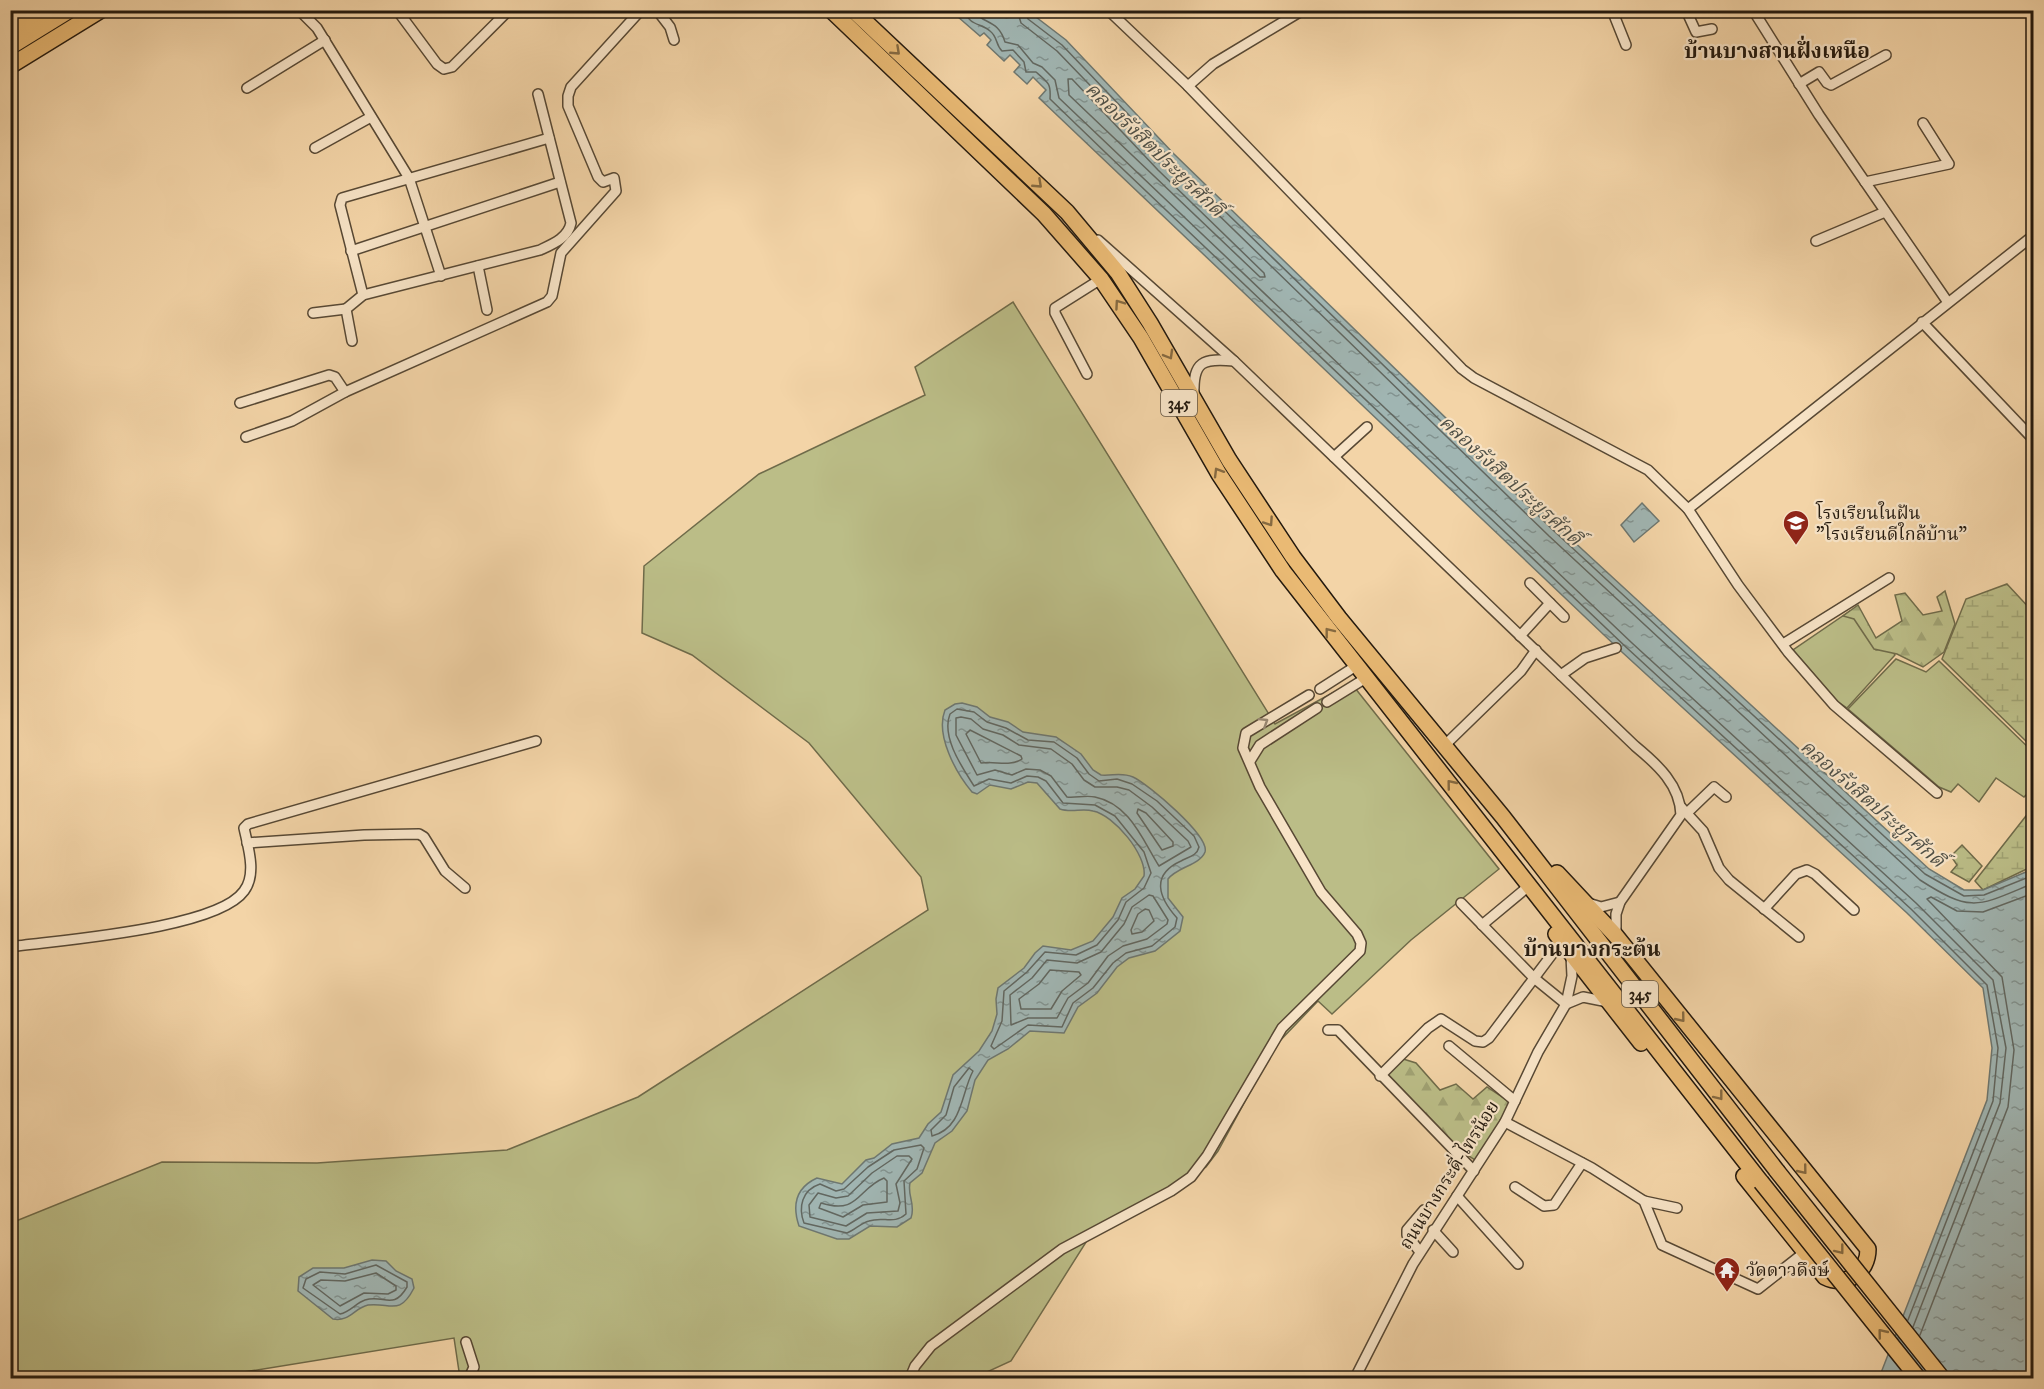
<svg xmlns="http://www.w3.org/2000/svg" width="2044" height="1389" font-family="'IM FELL Great Primer','Noto Serif Thai',serif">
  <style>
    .green { fill: #bbbd87; stroke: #6f6b4a; stroke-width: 1.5 }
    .forest { fill: url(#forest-firs); stroke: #6f6b4a; stroke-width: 1.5 }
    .wetland { fill: url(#wetland-marsh); stroke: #6f6b4a; stroke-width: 1.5 }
    .water { fill: url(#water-ripples); stroke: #6e7770; stroke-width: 1.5 }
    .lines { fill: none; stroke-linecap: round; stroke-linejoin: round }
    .shore { stroke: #626760; stroke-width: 1.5 }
    .minor-casing { stroke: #574834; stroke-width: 12 }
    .primary-casing { stroke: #23190e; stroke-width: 18 }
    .minor { stroke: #f7e3c6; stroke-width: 9 }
    .primary { stroke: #eaba74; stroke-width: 15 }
    .primary-bridge-casing { stroke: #23190e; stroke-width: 18; stroke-linecap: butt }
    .primary-bridge { stroke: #eaba74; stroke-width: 15 }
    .oneway { stroke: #866a41 }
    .oneway2 { stroke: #988873 }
    .labels { text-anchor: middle; stroke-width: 4.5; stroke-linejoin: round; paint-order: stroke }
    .shield { fill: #f7e3c6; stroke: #635645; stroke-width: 1.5 }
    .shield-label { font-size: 16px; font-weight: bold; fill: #23190e }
    .poi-label { font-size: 18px; fill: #23190e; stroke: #f7e3c6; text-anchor: start }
    .street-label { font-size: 18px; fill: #23190e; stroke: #f7e3c6 }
    .water-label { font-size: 20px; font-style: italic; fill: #4f5047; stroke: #f7e3c6 }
    .quarter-label { font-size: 21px; font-weight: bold; fill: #23190e; stroke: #f7e3c6 }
  </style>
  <defs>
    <pattern id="forest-firs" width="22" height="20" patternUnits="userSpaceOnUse" patternTransform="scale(1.5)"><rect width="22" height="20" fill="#bbbd87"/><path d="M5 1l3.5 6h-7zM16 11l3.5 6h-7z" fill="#a0a273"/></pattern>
    <pattern id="wetland-marsh" width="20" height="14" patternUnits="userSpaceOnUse" patternTransform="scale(1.5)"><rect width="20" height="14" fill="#bbbd87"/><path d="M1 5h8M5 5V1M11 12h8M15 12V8" fill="none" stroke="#a0a273"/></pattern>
    <pattern id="water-ripples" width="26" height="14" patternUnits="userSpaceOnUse" patternTransform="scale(1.5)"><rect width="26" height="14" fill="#a0b5b2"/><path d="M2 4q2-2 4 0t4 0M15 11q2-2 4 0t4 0" fill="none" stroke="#82928f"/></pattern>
  </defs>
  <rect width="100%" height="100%" fill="#f3d4a7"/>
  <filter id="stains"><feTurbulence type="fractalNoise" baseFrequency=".00333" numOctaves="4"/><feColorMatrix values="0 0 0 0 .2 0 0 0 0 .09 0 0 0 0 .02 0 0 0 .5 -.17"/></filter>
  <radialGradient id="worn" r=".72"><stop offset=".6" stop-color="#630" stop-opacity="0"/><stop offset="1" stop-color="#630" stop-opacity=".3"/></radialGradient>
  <g class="green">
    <path d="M1013 302 1275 724 1351 683 1499 869 1411 940 1332 1014 1318 1001 1275 1046 1218 1151 1206 1167 1144 1206 1093 1231 1011 1361 974 1378H460L454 1338 207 1378H11V1223L162 1162 317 1163 507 1150 638 1097 928 910 921 877 809 743 692 655 642 633 644 566 759 474 925 395 915 367Z"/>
    <path d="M1850 611 1876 650 1890 647 1895 655 1847 708 1837 701 1793 650Z"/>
    <path d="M1896 659 1926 672 1939 661 2033 752V788L2024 797 1996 778 1979 802 1958 784 1951 792 1939 787 1848 709Z"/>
  </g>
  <g class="forest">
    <path d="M1945 591 1955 624 1944 652 1923 667 1897 654 1874 649 1854 619 1843 616 1858 605 1876 638 1902 621 1895 595 1905 593 1923 615 1942 611 1937 597Z"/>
    <path d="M1400 1058 1416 1063 1440 1090 1456 1084 1473 1099 1487 1087 1511 1103 1478 1162 1461 1151 1386 1074Z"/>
  </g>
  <g class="wetland">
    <path d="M2007 584 2033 612V748L1942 659 1966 599Z"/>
    <path d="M2033 807V866L1983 890 1975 881Z"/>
    <path d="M1962 845 1982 866 1969 882 1951 872 1957 865 1951 856Z"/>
  </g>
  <g class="water">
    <path d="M958 11H1028L1066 40 1174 154 1558 527 1929 869 1964 890H1983L2033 869V1378H1879L1987 1100 1992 1048 1983 988 1907 913 1623 653 1039 98 1046 90 1033 77 1027 84 1014 72 1020 65 1010 55 1004 61 987 45 991 40 984 33 980 36 958 17 961 13Z"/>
    <path d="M1642 503 1659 521 1634 542 1621 525Z"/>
    <path d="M962 703 977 707 990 717 1008 722 1023 732 1056 737 1081 754 1093 770 1101 775C1113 776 1121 772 1133 777 1148 784 1210 836 1205 852 1200 865 1177 867 1168 879V898L1183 917 1180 931 1155 951 1129 958 1117 967 1097 993 1078 1007 1064 1033 1030 1031 1008 1049 988 1060 975 1080 967 1111 952 1131 935 1143 922 1173 910 1183C907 1195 916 1205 911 1218L897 1227 870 1226 849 1239H837L799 1226C792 1205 795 1188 817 1178L842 1184 866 1160 874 1158 892 1144 919 1138 928 1124 941 1112 953 1075 979 1051 992 1031 997 1014 996 999 998 988 1024 968 1035 953 1043 946 1071 950 1093 941 1113 917 1122 898 1135 889 1144 876C1147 855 1114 815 1093 811 1082 808 1071 813 1060 809L1037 783 1028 782 1011 789 990 785 977 794 972 792C956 773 935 735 945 710L955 704Z"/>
    <path d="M372 1260 386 1261 396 1271 412 1279 414 1288C399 1317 390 1302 368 1305 354 1308 350 1322 333 1319L298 1291 299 1277 313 1268H344Z"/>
  </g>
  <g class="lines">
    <g class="shore">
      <path d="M966 10C967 26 982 23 990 31 998 37 995 44 1002 51L1013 50 1024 62 1026 72H1036C1049 83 1051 84 1050 99L1107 154 1627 648 1911 909 1987 985 1998 1048 1993 1101 1908 1320"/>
      <path d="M974 10C982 25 998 18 1005 42L1018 45 1033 63 1042 67 1055 80 1059 98 1632 643 1916 903 1993 980 2006 1048 2000 1103 1913 1327"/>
      <path d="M1017 10 1021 23 1057 51 1165 163 1549 536 1920 880C1973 914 1978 906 2034 883"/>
      <path d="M1024 10 1028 19 1062 45 1170 158 1554 531 1925 874 1964 896 1984 895 2034 875"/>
      <path d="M1068 79H1072L1158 170 1264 273 1265 277H1260L1069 95Z"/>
      <path d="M957 709 974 712 987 722 1006 728 1028 740 1054 742 1077 758 1089 774 1099 781 1117 779 1132 784 1157 801 1194 836 1199 847C1197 856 1188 857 1181 861 1150 875 1159 898 1177 918L1175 927 1152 946 1126 953 1113 963 1093 988 1073 1003 1062 1027 1028 1025 994 1049 991 1046 1002 1021 1004 991 1027 972 1045 952 1076 955 1097 945 1118 920 1126 902 1144 888 1151 873 1144 852 1115 816 1095 805 1063 803 1046 781 1038 777 1027 776 1011 783 989 779 974 786C962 767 941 737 950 714Z"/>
      <path d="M961 717 971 719 983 729 1003 735 1019 745 1051 749 1072 764 1084 780 1095 787H1117L1129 790 1152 807 1188 841 1191 847 1159 866C1143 841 1130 804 1095 797 1086 795 1076 798 1067 797L1051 776 1040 770 1026 769 1012 775 995 770 977 775 956 735V718Z"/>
      <path d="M970 730 1021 756 1022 759C1010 767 996 761 981 763L966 734Z"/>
      <path d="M1138 809 1146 813 1173 842V846L1162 850 1137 813Z"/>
      <path d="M1149 895 1153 896 1168 920 1167 924 1147 939 1123 946 1108 956 1088 983 1068 998 1057 1018H1028L1011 1025 1010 995 1032 978 1047 960 1077 963 1101 952 1124 924 1132 907Z"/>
      <path d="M1145 909 1149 910 1154 921 1142 932 1132 934 1131 930 1138 914Z"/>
      <path d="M1050 970 1079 972 1081 975 1062 991 1051 1009H1021L1019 999 1039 984Z"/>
      <path d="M969 1068 973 1071C961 1093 963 1128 932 1136L931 1130 946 1115 954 1087Z"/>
      <path d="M921 1145 924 1148 917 1169 904 1181 906 1214C894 1225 883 1216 869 1221 861 1223 855 1230 847 1233L804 1223C798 1207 802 1190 820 1184L836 1191 844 1189 868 1167 894 1150Z"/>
      <path d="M897 1156H909L912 1159 896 1184 900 1203 898 1211 867 1213 846 1226 810 1217 809 1205 818 1193 836 1198 848 1196 872 1173Z"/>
      <path d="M884 1178 887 1181V1202L863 1205 843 1217 819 1208 821 1203C859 1215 857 1189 884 1178Z"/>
      <path d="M376 1265 407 1282V1287C393 1311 384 1294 365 1300 356 1303 350 1312 340 1314L303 1288 306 1279 320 1272 345 1274Z"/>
      <path d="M376 1273 396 1286V1290L388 1294 364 1293 340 1306 313 1285 321 1280 345 1281Z"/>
      <path d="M1920 1335 2008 1107 2014 1050 2002 977 1927 899 1931 897 1957 911 1983 912 2034 893"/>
    </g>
    <g class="minor-casing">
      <g id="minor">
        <path d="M299 10 317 28 409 178 441 276"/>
        <path d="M397 10 437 64 444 69 452 67 509 10"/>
        <path d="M657 10 670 27 674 40"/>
        <path d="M1108 10 1188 86 1462 369 1474 378 1648 470 1688 509 1738 585 1788 652 1834 705 1937 793"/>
        <path d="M1612 10 1626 45"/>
        <path d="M1686 10 1696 32 1712 29"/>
        <path d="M1753 10 1819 115 1947 301"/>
        <path d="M1799 84 1819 72 1827 83 1831 85 1886 55"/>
        <path d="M1188 86 1213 64 1303 10"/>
        <path d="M247 88 325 40"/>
        <path d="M315 148 371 117"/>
        <path d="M1865 182 1949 164 1923 123"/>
        <path d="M1098 240 1234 361 1635 746C1658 765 1680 785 1681 815L1620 902 1616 914V934"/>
        <path d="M1816 241 1885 212"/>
        <path d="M351 251 560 182"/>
        <path d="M478 266 487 310"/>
        <path d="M363 295 340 205 342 198 549 138"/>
        <path d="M313 313 346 309"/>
        <path d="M1922 322 2034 440"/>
        <path d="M352 341 346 309 363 295 540 250C553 244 568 238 571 223L538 94"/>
        <path d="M1087 374 1055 313V308L1101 279"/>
        <path d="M1194 394C1193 361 1203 358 1234 361"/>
        <path d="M240 403 329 375 335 377 345 392"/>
        <path d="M246 437 292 421 345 392 547 302 552 296 561 253 616 191 614 178 603 182 598 177 568 106V96L571 87 641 10"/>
        <path d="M1334 457 1367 427"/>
        <path d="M1688 509 2034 235"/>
        <path d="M1530 583 1564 617"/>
        <path d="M1520 636 1550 603"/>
        <path d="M1783 644 1889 578"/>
        <path d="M1561 675 1585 658 1616 648"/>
        <path d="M1320 689 1356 666"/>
        <path d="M1327 702 1366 678"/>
        <path d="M1446 744 1521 671 1536 650"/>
        <path d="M1250 761 1260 745 1317 708"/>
        <path d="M1681 807 1703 831 1719 868 1729 880 1799 937"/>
        <path d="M1687 813 1714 787 1726 797"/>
        <path d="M247 843 364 835 419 834 424 837 445 871 465 888"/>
        <path d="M1461 903 1534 978 1566 1004"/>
        <path d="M1588 903 1601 907 1620 902"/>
        <path d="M1764 909 1796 874 1807 870 1815 874 1854 910"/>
        <path d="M1482 925 1524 890"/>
        <path d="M10 947C59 940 217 929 244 891 257 874 248 847 244 828L248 824 536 741"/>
        <path d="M1566 1004 1583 997 1608 1002"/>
        <path d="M1328 1030H1338L1474 1171"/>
        <path d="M1449 1046 1515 1101"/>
        <path d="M1380 1076 1428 1028 1441 1019 1475 1041 1483 1042 1489 1038 1562 941"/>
        <path d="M1505 1122 1592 1168 1644 1201 1662 1245 1758 1289 1805 1252"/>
        <path d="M1515 1187 1544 1206 1554 1205 1582 1163"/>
        <path d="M1457 1196 1518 1264"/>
        <path d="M1644 1201 1677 1208"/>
        <path d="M1433 1230 1453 1252"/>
        <path d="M1420 1252 1407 1235V1230L1424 1210"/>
        <path d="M466 1342 474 1367 469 1378"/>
        <path d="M910 1378 915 1366 931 1346 1062 1249 1171 1191 1191 1177 1207 1156 1282 1028 1360 951 1361 943 1357 934 1321 892 1260 787 1243 748 1246 733 1309 695"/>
        <path d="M1355 1378 1413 1264 1505 1122 1538 1052 1566 1004 1572 976 1571 956"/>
      </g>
    </g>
    <g class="primary-casing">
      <g id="primary">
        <path d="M831 10 1044 214 1101 279 1141 338 1219 474 1283 571 1761 1182"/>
        <path d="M853 10 1067 212 1118 273 1150 323 1229 460 1293 557 1339 618 1503 817 1777 1171"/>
        <path d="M10 32 44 10"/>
        <path d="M10 47 70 10"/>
        <path d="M10 66 101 10"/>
        <path d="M1557 873 1616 936 1868 1249C1868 1272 1847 1288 1825 1277L1744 1176"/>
        <path d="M1556 934 1641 1043"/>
      </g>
    </g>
    <use href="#minor" class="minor"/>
    <use href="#primary" class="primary"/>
    <g class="primary-bridge-casing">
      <g id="primary-bridge">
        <path d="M1777 1171 1942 1378"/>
        <path d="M1761 1182 1918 1378"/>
      </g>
    </g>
    <use href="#primary-bridge" class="primary-bridge"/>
  </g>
  <defs><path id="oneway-chevron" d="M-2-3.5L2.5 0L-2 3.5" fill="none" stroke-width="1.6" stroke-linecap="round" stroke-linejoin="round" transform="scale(1.5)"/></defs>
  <g class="oneway">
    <use href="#oneway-chevron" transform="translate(896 51) rotate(43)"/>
    <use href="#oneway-chevron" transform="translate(1038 184) rotate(43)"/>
    <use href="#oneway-chevron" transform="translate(1119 304) rotate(-125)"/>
    <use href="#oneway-chevron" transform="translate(1169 355) rotate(60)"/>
    <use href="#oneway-chevron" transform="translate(1218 472) rotate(-121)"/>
    <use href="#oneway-chevron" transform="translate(1269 522) rotate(56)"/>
    <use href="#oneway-chevron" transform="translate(1329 632) rotate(-128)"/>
    <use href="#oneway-chevron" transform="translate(1451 784) rotate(-129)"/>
    <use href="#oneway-chevron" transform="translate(1681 1018) rotate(51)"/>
    <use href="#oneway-chevron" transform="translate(1719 1096) rotate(52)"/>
    <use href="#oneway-chevron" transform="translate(1803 1170) rotate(51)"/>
    <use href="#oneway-chevron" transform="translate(1840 1250) rotate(52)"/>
    <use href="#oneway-chevron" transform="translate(1882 1333) rotate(-129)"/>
  </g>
  <use class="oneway2" href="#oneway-chevron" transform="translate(1264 722) rotate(-32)"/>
  <defs>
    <g id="school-pin" transform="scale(1.35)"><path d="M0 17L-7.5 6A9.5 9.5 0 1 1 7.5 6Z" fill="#8f2418" stroke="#f7e3c6"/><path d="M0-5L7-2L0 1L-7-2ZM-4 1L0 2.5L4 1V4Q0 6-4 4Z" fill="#fff"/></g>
    <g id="temple-pin" transform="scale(1.35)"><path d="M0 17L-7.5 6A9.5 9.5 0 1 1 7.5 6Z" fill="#8f2418" stroke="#f7e3c6"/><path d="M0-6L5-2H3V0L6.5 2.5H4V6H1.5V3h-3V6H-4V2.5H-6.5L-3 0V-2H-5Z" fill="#fff"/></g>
  </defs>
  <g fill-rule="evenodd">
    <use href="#school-pin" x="1796" y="523"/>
    <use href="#temple-pin" x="1727" y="1270"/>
  </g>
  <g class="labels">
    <g class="shield">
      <rect x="1161" y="390" width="36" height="26" rx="4.5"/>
      <rect x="1622" y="981" width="36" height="26" rx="4.5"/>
    </g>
    <g class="shield-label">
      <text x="1179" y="409">345</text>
      <text x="1640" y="1000">345</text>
    </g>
    <g class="poi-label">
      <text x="1816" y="519">โรงเรียนในฝัน<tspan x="1816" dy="21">"โรงเรียนดีใกล้บ้าน"</tspan></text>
      <text x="1746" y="1276">วัดดาวดึงษ์</text>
    </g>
    <g class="street-label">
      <text transform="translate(1449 1175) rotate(-58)" y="6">ถนนบางกระดี่-ไทรน้อย</text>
    </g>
    <g class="water-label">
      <text transform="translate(1155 149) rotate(44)" y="7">คลองรังสิตประยูรศักดิ์</text>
      <text transform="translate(1511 480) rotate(42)" y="7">คลองรังสิตประยูรศักดิ์</text>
      <text transform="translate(1873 803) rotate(41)" y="7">คลองรังสิตประยูรศักดิ์</text>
    </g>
    <g class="quarter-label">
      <text x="1777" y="58">บ้านบางสานฝั่งเหนือ</text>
      <text x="1592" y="956">บ้านบางกระต้น</text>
    </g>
  </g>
  <rect width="2044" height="1389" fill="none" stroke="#f3d4a7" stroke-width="36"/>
  <rect x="12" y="12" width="2020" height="1365" fill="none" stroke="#23190e" stroke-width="3"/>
  <rect x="18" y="18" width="2008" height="1353" fill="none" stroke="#23190e" stroke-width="1.5"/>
  <rect width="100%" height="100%" filter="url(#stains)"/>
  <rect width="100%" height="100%" fill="url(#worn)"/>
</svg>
